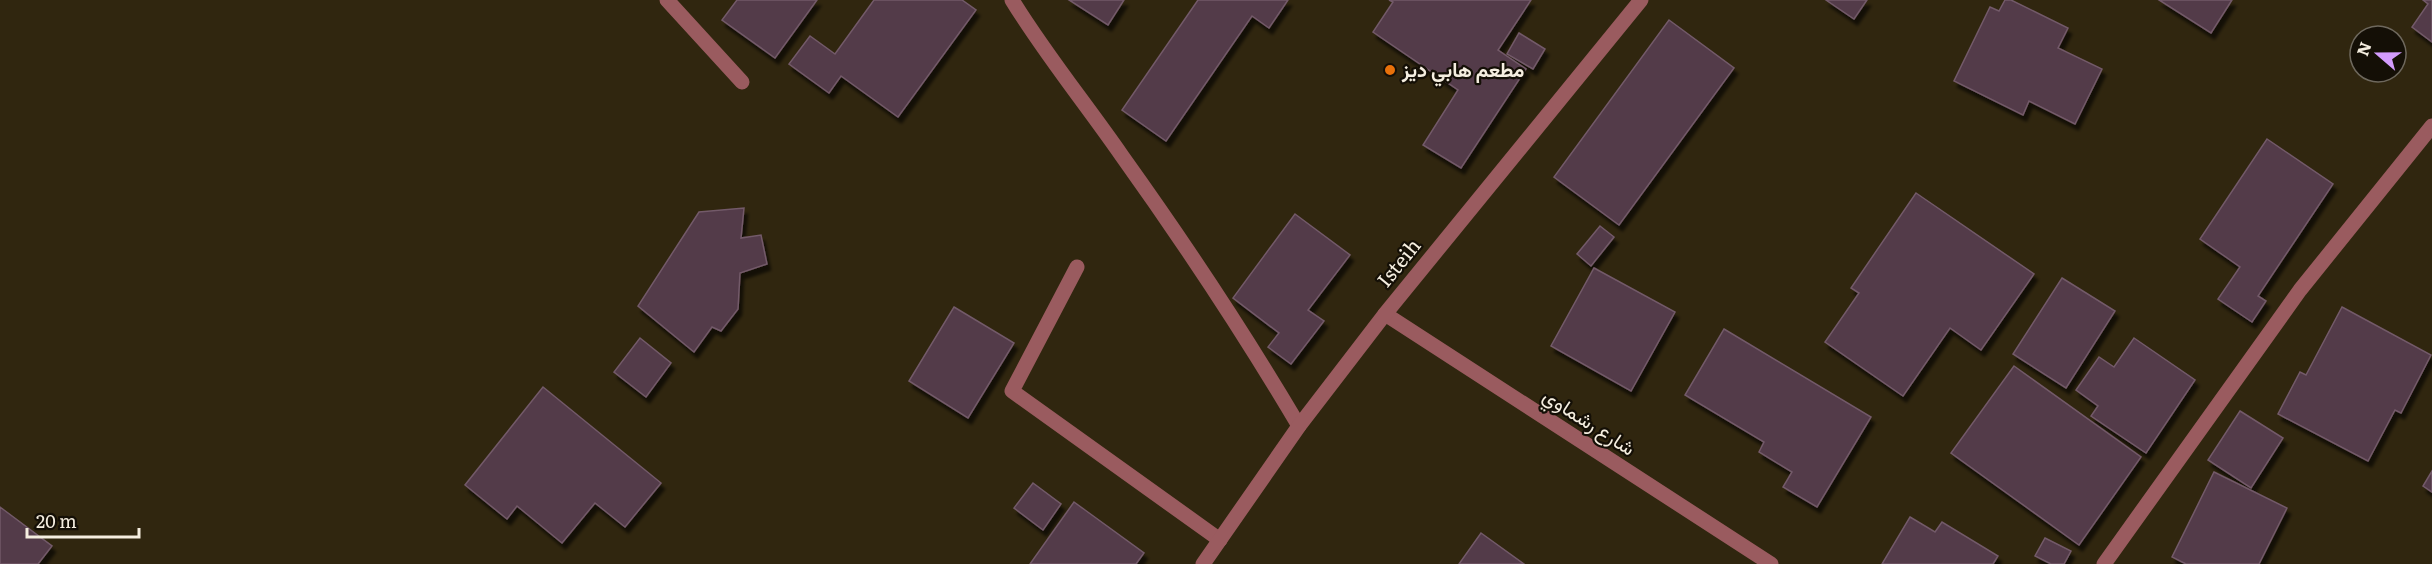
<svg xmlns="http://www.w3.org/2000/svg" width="2432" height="564" font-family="Literata,Vazirmatn,serif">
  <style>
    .building { fill: #523a49; stroke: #735a69; stroke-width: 1.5; filter: url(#shadow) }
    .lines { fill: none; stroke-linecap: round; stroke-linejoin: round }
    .service { stroke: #9a5b5f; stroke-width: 15 }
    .minor { stroke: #9a5b5f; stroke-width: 15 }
    .tertiary { stroke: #9a5b5f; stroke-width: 15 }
    .food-dot { fill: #e8710a; stroke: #140f06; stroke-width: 2 }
    .labels { text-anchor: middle; stroke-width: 4.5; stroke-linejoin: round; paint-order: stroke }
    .poi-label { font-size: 20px; font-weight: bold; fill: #f5eee0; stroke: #140f06; text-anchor: start }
    .street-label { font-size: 20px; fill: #f5eee0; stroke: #140f06 }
  </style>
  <defs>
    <filter id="shadow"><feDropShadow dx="3.5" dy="6" stdDeviation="1.5" flood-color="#0009"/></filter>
  </defs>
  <rect width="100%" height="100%" fill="#30260f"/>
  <g class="building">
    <path d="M737 0H817L775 58 722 20Z"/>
    <path d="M874 0H962L976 10 898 117 841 76 829 93 789 64 810 36 835 54Z"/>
    <path d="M1069 0H1124L1108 25Z"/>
    <path d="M1198 0H1288L1269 28 1252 16 1166 141 1122 110Z"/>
    <path d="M1389 0H1531L1498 50 1526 69 1461 168 1423 145 1458 90 1373 32 1393 2Z"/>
    <path d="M1826 0H1867L1854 19Z"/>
    <path d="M2005 0H2011L2068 28 2058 48 2102 69 2075 124 2029 101 2023 115 1954 81 1990 7 1999 11Z"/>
    <path d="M2159 0H2232L2211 33Z"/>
    <path d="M2423 0H2432V42L2412 27 2428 4Z"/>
    <path d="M1669 20 1734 68 1619 225 1554 177Z"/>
    <path d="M1519 33 1545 49 1533 69 1507 54Z"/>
    <path d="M2267 139 2333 184 2258 296 2266 301 2252 322 2218 299 2240 267 2200 239Z"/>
    <path d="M1916 193 2034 274 1981 350 1950 328 1903 396 1825 342 1859 293 1851 288Z"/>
    <path d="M744 208 741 238 761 235 767 264 740 273 738 309 721 331 712 327 694 352 638 306 699 212Z"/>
    <path d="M1295 214 1350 255 1308 310 1324 321 1291 364 1268 347 1279 333 1233 298Z"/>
    <path d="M1600 226 1614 237 1591 266 1577 254Z"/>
    <path d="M1594 268 1675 312 1631 391 1551 346Z"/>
    <path d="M2062 278 2115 311 2066 388 2013 354Z"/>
    <path d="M954 307 1014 343 968 418 909 381Z"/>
    <path d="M2342 307 2431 355 2401 413 2395 410 2368 461 2278 414 2300 372 2306 375Z"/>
    <path d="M1724 329 1871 417 1817 507 1783 487 1792 472 1759 452 1764 442 1685 395Z"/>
    <path d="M640 338 671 363 646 397 614 372Z"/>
    <path d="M2134 338 2195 380 2146 453 2091 416 2098 406 2076 390 2099 357 2114 367Z"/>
    <path d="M2014 366 2141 457 2079 545 1951 453Z"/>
    <path d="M543 387 661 483 625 527 595 503 562 543 517 506 507 519 465 485Z"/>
    <path d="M2240 411 2283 438 2251 488 2208 460Z"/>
    <path d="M2432 471V492L2423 486Z"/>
    <path d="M2214 472 2287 508 2259 564H2186L2172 557Z"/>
    <path d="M1033 483 1061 504 1043 530 1014 508Z"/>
    <path d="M1074 502 1144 553 1136 564H1030Z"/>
    <path d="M0 507 52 546 38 564H0Z"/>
    <path d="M1910 517 1935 532 1942 522 1998 556 1993 564H1882Z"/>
    <path d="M1481 533 1524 564H1459Z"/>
    <path d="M2045 538 2071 551 2064 564H2051L2035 556Z"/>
  </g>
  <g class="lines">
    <g class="service">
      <path d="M667 0 742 82"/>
      <path d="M1077 267 1012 391 1220 540"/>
    </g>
    <g class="minor">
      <path d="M1012 0C1045 54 1086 104 1122 156 1185 244 1244 333 1299 426"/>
      <path d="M1385 314 1771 564"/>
      <path d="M2104 564 2300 290 2432 126"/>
    </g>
    <path class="tertiary" d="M1203 564 1299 426 1385 314 1641 0"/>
  </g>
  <circle class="food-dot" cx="1390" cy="70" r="6"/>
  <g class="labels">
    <g class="poi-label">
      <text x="1402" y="77">مطعم هابي ديز</text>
    </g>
    <g class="street-label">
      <text transform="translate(1399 263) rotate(-51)" y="7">Isteih</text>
      <text transform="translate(1589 422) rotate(33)" y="7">شارع رشماوي</text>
    </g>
  </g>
  <g transform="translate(2378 54) rotate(290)"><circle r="28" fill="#140f06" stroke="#6e685d" stroke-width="1.5"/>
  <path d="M0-4.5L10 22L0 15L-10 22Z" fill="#d39cfd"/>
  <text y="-9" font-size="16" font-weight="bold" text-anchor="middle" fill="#f5eee0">N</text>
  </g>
  <path d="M27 528v9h112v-9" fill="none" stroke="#f5eee0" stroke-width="3"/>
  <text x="36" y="528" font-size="18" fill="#f5eee0" stroke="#140f06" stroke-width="4.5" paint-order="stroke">20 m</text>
</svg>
